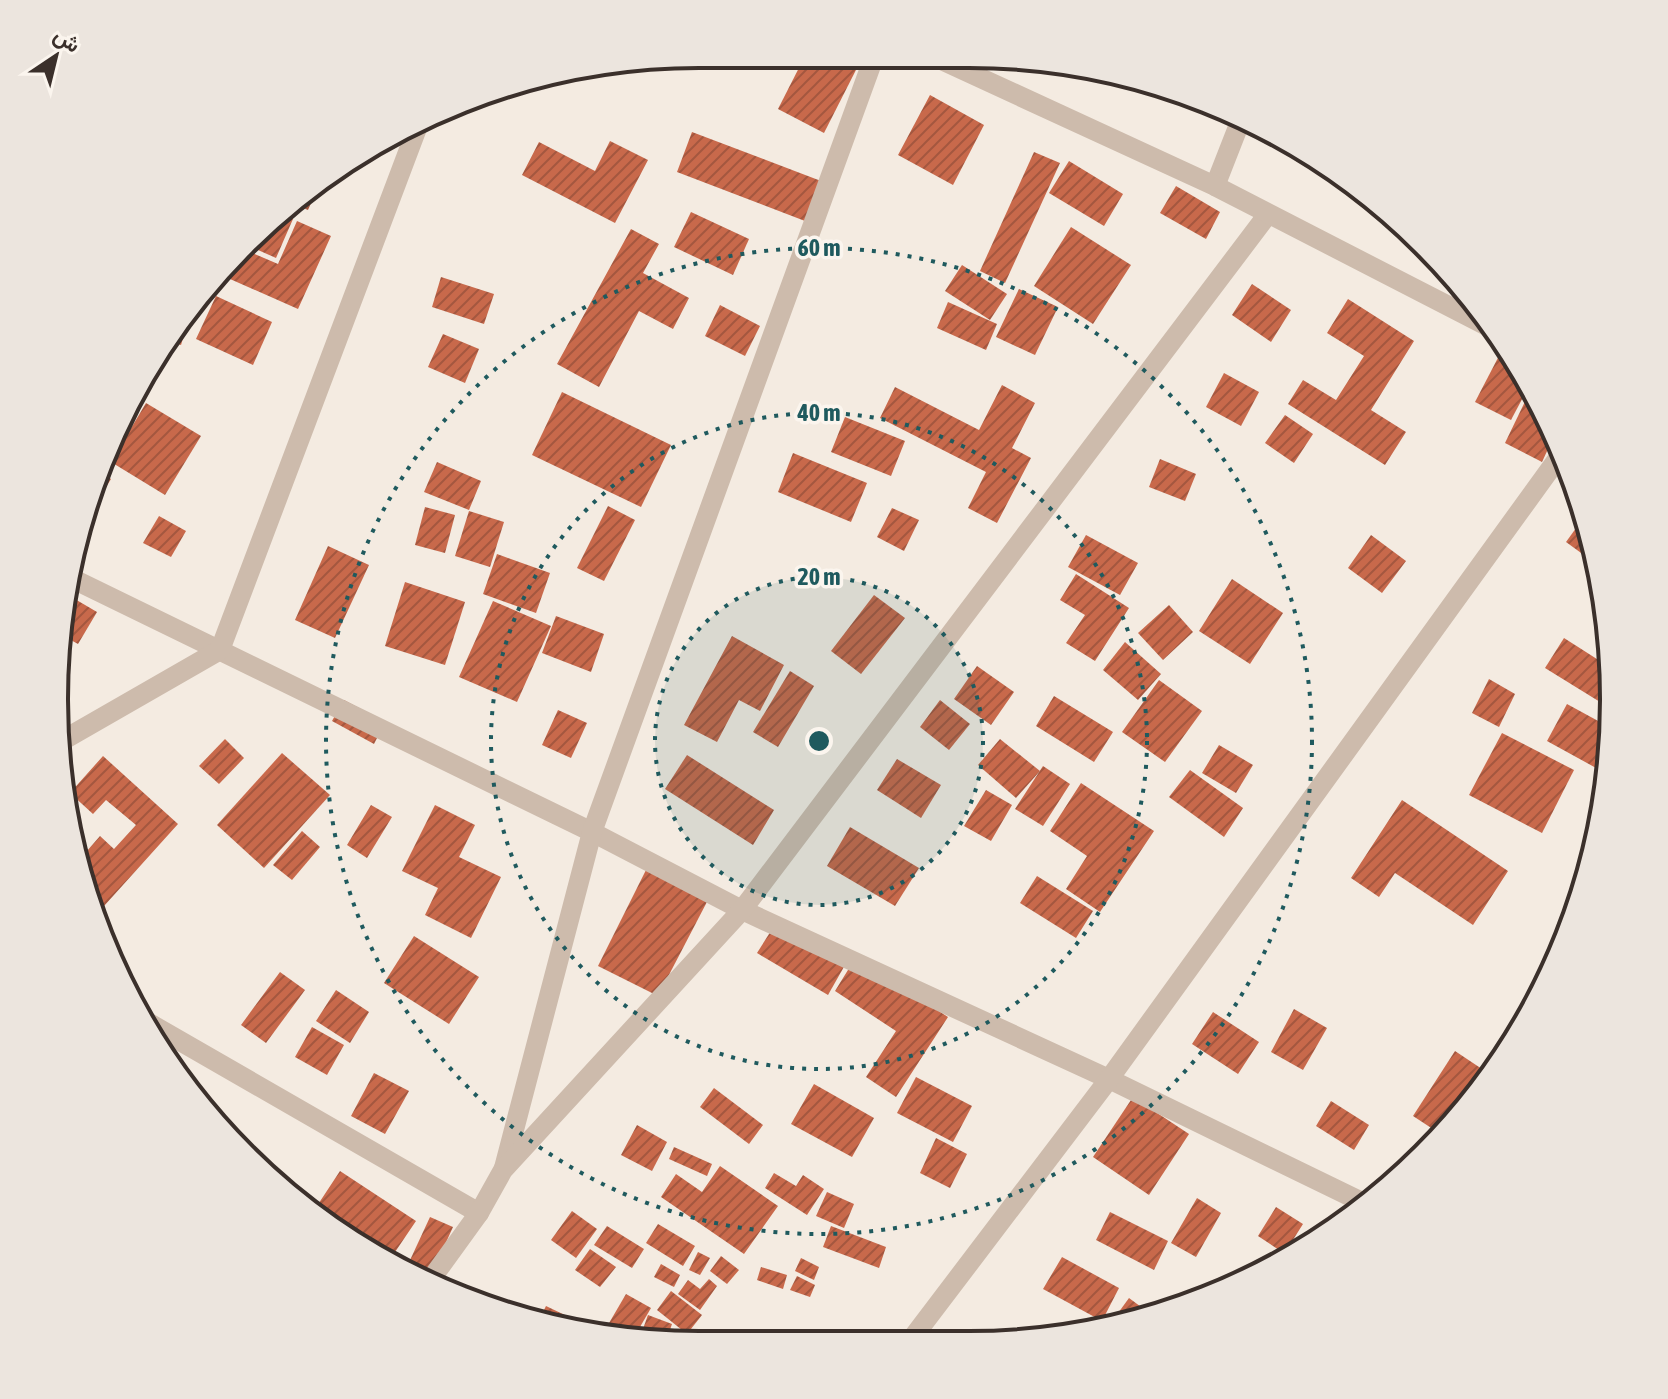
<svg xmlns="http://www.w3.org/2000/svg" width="1668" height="1399" font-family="'Asap Condensed',Vazirmatn,sans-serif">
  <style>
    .building { fill: url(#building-hatch) }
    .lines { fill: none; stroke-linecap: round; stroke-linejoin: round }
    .minor { stroke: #cdbbac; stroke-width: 20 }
    .tertiary { stroke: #cdbbac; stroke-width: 20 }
    .ring { fill: none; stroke: #1f5a5e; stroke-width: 4; stroke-dasharray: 4 8 }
    .rim { fill: none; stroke: #3b302b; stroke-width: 4 }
    .centre { fill: #1f5a5e; stroke: #fbf5ee; stroke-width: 4 }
    .ring-label { font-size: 24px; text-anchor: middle; font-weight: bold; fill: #1f5a5e; stroke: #fbf5ee; stroke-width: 7; stroke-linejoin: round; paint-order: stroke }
  </style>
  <defs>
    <pattern id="building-hatch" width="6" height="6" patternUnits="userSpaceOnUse" patternTransform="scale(2)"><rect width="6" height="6" fill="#c8694b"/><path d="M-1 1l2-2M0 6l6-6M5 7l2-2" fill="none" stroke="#a4573f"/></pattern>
  </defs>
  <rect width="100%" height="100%" fill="#f4ebe1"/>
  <g class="building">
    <path d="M805 56H843L859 64 824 133 778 109Z"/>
    <path d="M930 95 984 125 953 185 898 155Z"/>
    <path d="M692 132 821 181 805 221 677 172Z"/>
    <path d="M610 141 648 160 615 223 522 175 539 142 595 171Z"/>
    <path d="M1034 152 1060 163 1005 283 980 271Z"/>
    <path d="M1069 161 1123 194 1104 226 1049 193Z"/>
    <path d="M321 180 308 210 290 203Z"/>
    <path d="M1176 186 1220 212 1206 239 1160 213Z"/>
    <path d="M277 212 293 219 276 258 247 245Z"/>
    <path d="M691 212 749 239 733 275 674 247Z"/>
    <path d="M297 221 331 236 298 309 230 279 243 249 278 264Z"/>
    <path d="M1071 227 1131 265 1093 324 1034 286Z"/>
    <path d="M631 229 659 244 643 273 689 298 673 329 639 311 599 387 557 364Z"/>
    <path d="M962 265 1007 294 990 320 945 291Z"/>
    <path d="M441 277 494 294 484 324 432 307Z"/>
    <path d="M1252 284 1291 310 1271 342 1232 315Z"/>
    <path d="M1019 289 1058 307 1035 355 996 337Z"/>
    <path d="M216 296 272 322 253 365 196 339Z"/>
    <path d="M1348 299 1414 341 1371 410 1406 432 1385 465 1288 404 1303 380 1336 400 1364 356 1327 333Z"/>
    <path d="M948 302 997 324 986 350 937 328Z"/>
    <path d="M720 305 760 326 745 356 705 336Z"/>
    <path d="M192 308 181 345 164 340 182 319Z"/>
    <path d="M443 334 479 349 465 383 428 367Z"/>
    <path d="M1501 352 1515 359 1529 386 1511 420 1475 402Z"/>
    <path d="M1224 373 1259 392 1241 426 1206 407Z"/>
    <path d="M1002 385 1035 403 1012 448 1031 458 997 523 968 508 986 472 880 418 895 387 979 430Z"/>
    <path d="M1531 389 1555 434 1542 462 1505 443Z"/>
    <path d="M562 392 671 445 641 507 532 455Z"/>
    <path d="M146 403 201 436 165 495 111 462Z"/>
    <path d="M1285 415 1313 434 1294 463 1265 443Z"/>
    <path d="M845 417 905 441 891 476 831 452Z"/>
    <path d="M793 453 867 483 851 522 778 492Z"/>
    <path d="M1160 459 1196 474 1185 501 1149 487Z"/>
    <path d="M437 462 481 481 469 510 424 492Z"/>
    <path d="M98 471 111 479 86 520 83 518 88 492Z"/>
    <path d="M608 506 635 520 604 581 577 568Z"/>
    <path d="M425 507 455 515 445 553 415 545Z"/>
    <path d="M892 508 919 520 904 551 877 537Z"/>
    <path d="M469 511 504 522 490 567 455 556Z"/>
    <path d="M159 516 186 531 171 557 143 543Z"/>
    <path d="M1584 517 1599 566 1566 542Z"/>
    <path d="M1086 535 1138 563 1120 595 1068 567Z"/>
    <path d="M1371 535 1406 561 1382 593 1348 568Z"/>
    <path d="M328 546 369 565 335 638 295 620Z"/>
    <path d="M497 554 550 573 536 613 483 594Z"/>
    <path d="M1076 574 1129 608 1095 661 1066 643 1085 615 1060 600Z"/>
    <path d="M1232 579 1283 613 1250 664 1199 631Z"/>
    <path d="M405 582 465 602 445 665 385 646Z"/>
    <path d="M68 595 97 612 78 644 60 634Z"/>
    <path d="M874 595 905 618 861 674 831 651Z"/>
    <path d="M493 601 551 626 517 702 459 677Z"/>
    <path d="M1169 605 1193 632 1163 660 1138 633Z"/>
    <path d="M556 616 604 634 591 672 542 653Z"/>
    <path d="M732 636 784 665 760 711 739 700 717 742 684 725Z"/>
    <path d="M1564 638 1611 668 1613 710 1545 668Z"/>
    <path d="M1125 642 1161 674 1138 700 1103 670Z"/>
    <path d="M977 666 1014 692 991 725 954 699Z"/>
    <path d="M790 671 814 686 778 747 753 732Z"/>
    <path d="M1489 679 1515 694 1499 727 1472 713Z"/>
    <path d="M1159 680 1202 711 1165 762 1122 732Z"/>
    <path d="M1054 696 1113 732 1094 762 1036 726Z"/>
    <path d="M344 700 385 722 374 744 332 721Z"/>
    <path d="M940 700 970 724 949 750 920 727Z"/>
    <path d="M1567 704 1611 728 1607 774 1547 741Z"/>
    <path d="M558 710 587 723 571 758 542 745Z"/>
    <path d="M1502 733 1574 770 1542 833 1469 795Z"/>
    <path d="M225 739 244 758 219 784 199 766Z"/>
    <path d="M1000 739 1040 771 1016 798 978 765Z"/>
    <path d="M1219 745 1253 765 1236 793 1202 773Z"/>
    <path d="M282 753 330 795 264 868 217 825Z"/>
    <path d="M687 755 774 810 753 845 665 789Z"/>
    <path d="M103 756 178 824 95 916 80 859 100 836 114 849 136 825 106 800 93 814 70 793Z"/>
    <path d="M897 759 941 785 921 818 877 790Z"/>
    <path d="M1043 766 1070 784 1043 826 1015 809Z"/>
    <path d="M1190 770 1243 808 1224 837 1169 797Z"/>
    <path d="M1081 783 1154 831 1100 912 1066 889 1087 856 1050 831Z"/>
    <path d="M986 790 1012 805 991 841 964 826Z"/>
    <path d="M1402 800 1508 871 1473 925 1395 873 1379 897 1351 878Z"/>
    <path d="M371 805 392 817 367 858 347 845Z"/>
    <path d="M435 805 475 825 459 857 501 877 471 938 425 915 438 888 402 871Z"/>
    <path d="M850 827 919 868 895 906 827 866Z"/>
    <path d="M302 831 320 847 292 880 273 865Z"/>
    <path d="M648 866 709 898 658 996 598 966Z"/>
    <path d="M1037 876 1093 911 1076 938 1020 903Z"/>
    <path d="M776 923 845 965 828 995 757 953Z"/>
    <path d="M414 936 479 977 449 1024 384 983Z"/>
    <path d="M856 957 948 1017 896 1097 866 1077 896 1031 835 991Z"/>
    <path d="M280 972 305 990 266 1043 241 1025Z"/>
    <path d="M336 990 369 1012 350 1043 316 1021Z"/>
    <path d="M1294 1009 1327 1028 1303 1070 1271 1052Z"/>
    <path d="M1213 1012 1259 1042 1238 1074 1192 1044Z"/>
    <path d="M312 1027 344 1045 327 1075 295 1057Z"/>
    <path d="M1455 1051 1491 1075 1442 1135 1413 1116Z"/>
    <path d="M374 1073 409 1091 385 1134 351 1116Z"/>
    <path d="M916 1077 972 1106 953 1142 897 1113Z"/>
    <path d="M814 1084 874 1118 852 1157 791 1124Z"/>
    <path d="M714 1088 763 1125 749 1144 700 1107Z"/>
    <path d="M1133 1097 1189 1134 1149 1195 1093 1157Z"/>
    <path d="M1331 1101 1369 1125 1354 1150 1316 1126Z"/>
    <path d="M210 1111 234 1127 229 1134 210 1112Z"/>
    <path d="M637 1125 667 1142 652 1171 621 1155Z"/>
    <path d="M936 1138 967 1154 950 1188 920 1173Z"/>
    <path d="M674 1147 712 1164 707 1176 669 1159Z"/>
    <path d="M720 1166 778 1206 744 1254 661 1197 676 1174 702 1192Z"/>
    <path d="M340 1171 416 1221 393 1255 353 1229 348 1238 313 1212Z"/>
    <path d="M774 1173 796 1186 803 1175 824 1189 807 1215 765 1188Z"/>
    <path d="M827 1192 854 1204 844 1228 816 1216Z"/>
    <path d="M1197 1198 1221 1213 1196 1257 1171 1243Z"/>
    <path d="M1276 1207 1303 1224 1284 1254 1289 1257 1276 1263 1282 1252 1258 1236Z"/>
    <path d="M572 1211 597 1229 576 1258 551 1240Z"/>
    <path d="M1110 1212 1168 1241 1154 1270 1096 1240Z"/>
    <path d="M430 1217 453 1227 428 1282 405 1271Z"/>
    <path d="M658 1224 695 1246 683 1266 646 1243Z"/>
    <path d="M607 1226 644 1249 632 1268 594 1245Z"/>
    <path d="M831 1226 886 1247 879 1268 823 1247Z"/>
    <path d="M590 1249 616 1267 600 1287 575 1270Z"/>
    <path d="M698 1252 710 1258 700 1275 689 1270Z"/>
    <path d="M721 1256 739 1270 727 1284 710 1271Z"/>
    <path d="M1062 1257 1119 1288 1102 1321 1043 1289Z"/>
    <path d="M801 1258 819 1267 814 1280 795 1271Z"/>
    <path d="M661 1264 680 1275 674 1287 654 1277Z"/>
    <path d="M761 1267 787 1275 783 1289 757 1280Z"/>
    <path d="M797 1276 815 1285 810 1297 790 1290Z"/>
    <path d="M709 1279 717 1286 700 1310 678 1294 688 1280 700 1289Z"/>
    <path d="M671 1291 702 1315 687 1334 657 1310Z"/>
    <path d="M626 1294 651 1308 633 1339 613 1335 605 1330Z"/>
    <path d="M1129 1298 1152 1315 1119 1325 1113 1320Z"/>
    <path d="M546 1306 569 1317 565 1325 539 1320Z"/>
    <path d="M648 1315 672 1324 665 1344 639 1340Z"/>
  </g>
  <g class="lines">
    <g class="minor">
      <path d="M1215 186 1242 117"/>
      <path d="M71 578 592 832 742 910 1109 1079 1366 1204"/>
      <path d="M58 743 220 650 419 123"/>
      <path d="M142 1019 479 1213"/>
      <path d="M504 1168 592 832 874 57"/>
      <path d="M429 1282 479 1213 503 1170 742 910 1268 214"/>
      <path d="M907 1345 1109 1079 1564 450"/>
    </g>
    <path class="tertiary" d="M937 58 1215 186 1497 331"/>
  </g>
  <circle cx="819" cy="741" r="164" fill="#1f5a5e" fill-opacity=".12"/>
  <g class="ring">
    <circle cx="819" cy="741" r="164"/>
    <circle cx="819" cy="741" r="328"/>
    <circle cx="819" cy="741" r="493"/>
  </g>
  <path d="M0 0H1668V1399H0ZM699 68H969A631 631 0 0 1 1600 699V700A631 631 0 0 1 969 1331H699A631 631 0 0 1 68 700V699A631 631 0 0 1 699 68Z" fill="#ece5de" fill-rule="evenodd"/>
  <path class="rim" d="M699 68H969A631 631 0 0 1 1600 699V700A631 631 0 0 1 969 1331H699A631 631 0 0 1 68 700V699A631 631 0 0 1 699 68Z"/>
  <circle cx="819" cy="741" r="12" class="centre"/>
  <g class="ring-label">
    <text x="819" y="256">60 m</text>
    <text x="819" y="421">40 m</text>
    <text x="819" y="585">20 m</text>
  </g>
  <g transform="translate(56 56) rotate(35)" stroke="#fbf5ee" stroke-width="6" paint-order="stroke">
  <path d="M0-6L14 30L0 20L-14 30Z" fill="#3b302b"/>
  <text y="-12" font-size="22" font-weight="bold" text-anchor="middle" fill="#3b302b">ش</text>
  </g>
</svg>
